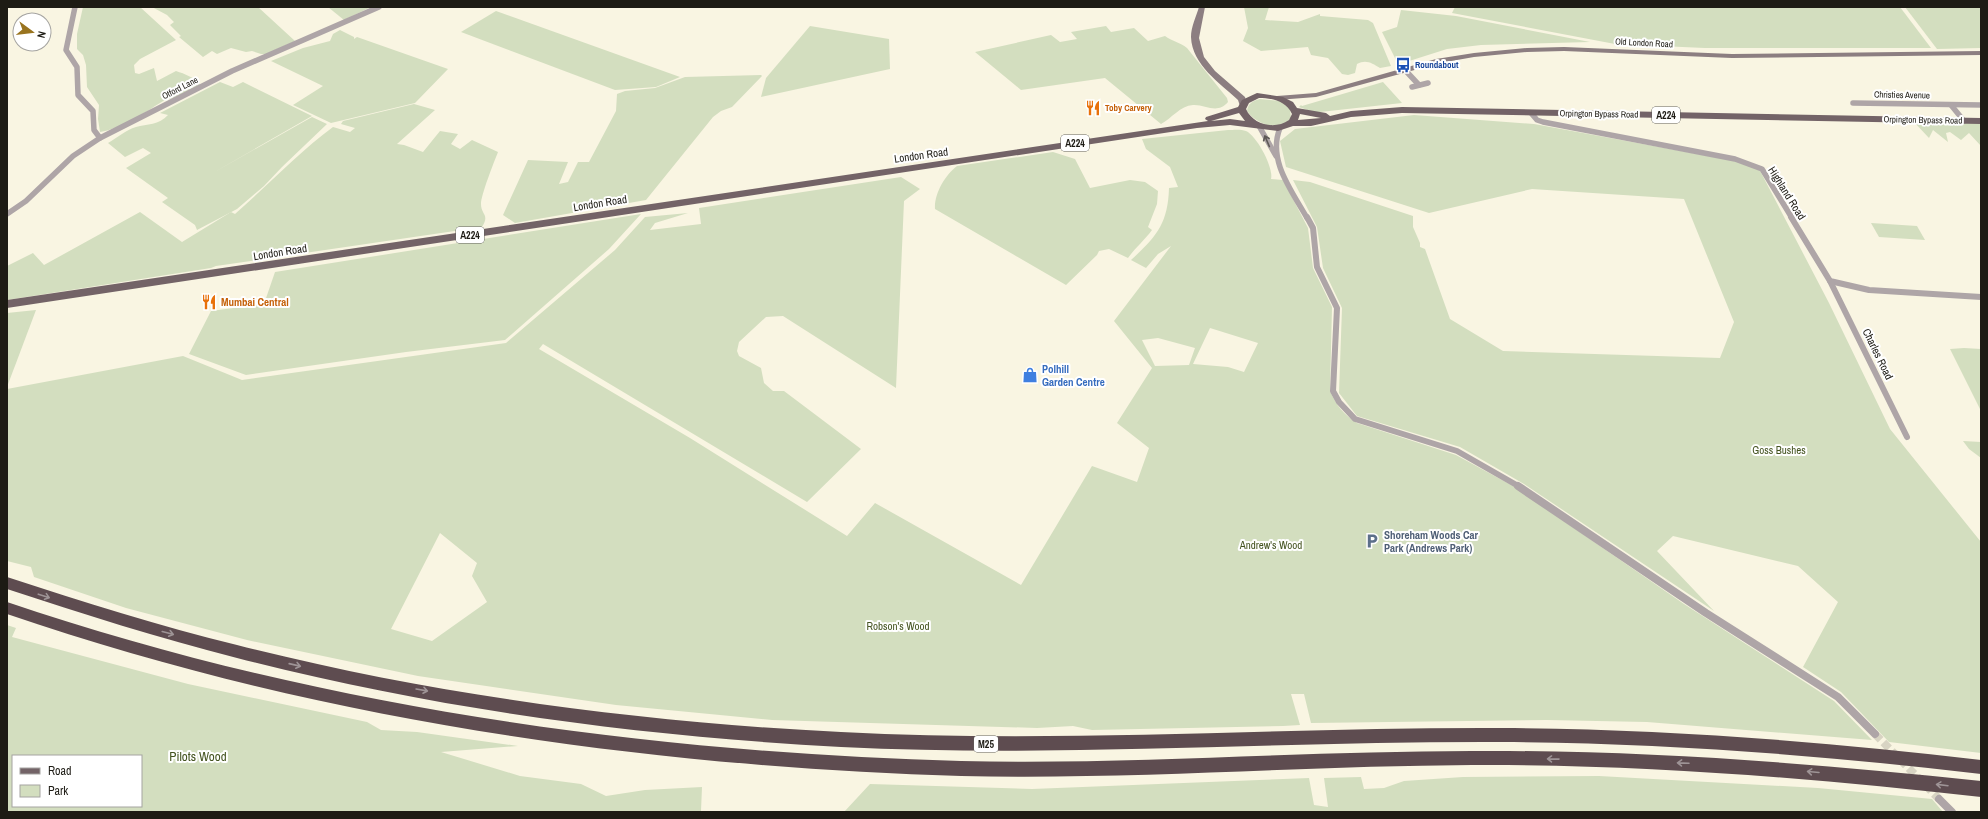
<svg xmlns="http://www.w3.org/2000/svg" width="1988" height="819" font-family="'Archivo Narrow',sans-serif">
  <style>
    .green { fill: #d3debf; fill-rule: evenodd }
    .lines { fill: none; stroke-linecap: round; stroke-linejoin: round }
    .street-tunnel { stroke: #d8d4c3; stroke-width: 8; stroke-dasharray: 8 4; stroke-linecap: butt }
    .street-far2 { stroke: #aea5a7; stroke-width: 5.5 }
    .street-far1 { stroke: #aea5a7; stroke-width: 6 }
    .street { stroke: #aea5a7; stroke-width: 8 }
    .secondary { fill: #8c7e81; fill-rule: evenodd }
    .primary { fill: #736367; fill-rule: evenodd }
    .highway { fill: #5e4c50; fill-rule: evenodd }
    .oneway { stroke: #5e5956 }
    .oneway2 { stroke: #9e9496 }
    .labels { text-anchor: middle; stroke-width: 4; stroke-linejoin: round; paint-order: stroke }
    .far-street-label { font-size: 9px; fill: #1d1b14; stroke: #fff }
    .far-transit-label { font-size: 9px; font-weight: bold; fill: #164399; stroke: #fff; text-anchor: start }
    .far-food-label { font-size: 9px; font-weight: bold; fill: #c56008; stroke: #fff; text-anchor: start }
    .shield { fill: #fff; stroke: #615f5a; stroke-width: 1 }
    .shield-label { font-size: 10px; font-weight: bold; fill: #1d1b14 }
    .street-label { font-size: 11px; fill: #1d1b14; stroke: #fff }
    .food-label { font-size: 11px; font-weight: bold; fill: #c56008; stroke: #fff; text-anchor: start }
    .shop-label { font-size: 11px; font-weight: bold; fill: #366cbe; stroke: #fff; text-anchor: start }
    .park-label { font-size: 11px; fill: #455421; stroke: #fff }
    .service-label { font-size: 11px; font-weight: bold; fill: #4e5e75; stroke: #fff; text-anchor: start }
    .near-park-label { font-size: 13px; fill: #455421; stroke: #fff }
  </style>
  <rect width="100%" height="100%" fill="#f9f5e2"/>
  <g class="green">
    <path d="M83 7H140L176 40 140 59 134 65 135 73 139 74 154 68 157 81 176 71C185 74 194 77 200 85L172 99H166C149 110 121 129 100 132L98 119 99 105 87 87 86 65 83 55 77 49V34Z"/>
    <path d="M152 7H258L295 41 266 54H261L252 51 246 52 231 48 217 54 212 51 203 57 179 37 181 36 170 25 174 22 167 15Z"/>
    <path d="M328 7H371L344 20Z"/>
    <path d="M1244 7H1269L1265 20 1298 22 1320 14V16L1368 20 1373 23 1391 66 1380 68C1372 63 1366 59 1357 64L1355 73 1348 75 1342 74 1328 58 1311 55 1308 47 1261 51 1243 41 1248 28Z"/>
    <path d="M1455 7H1900L1931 48H1705L1615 44 1452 13Z"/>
    <path d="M1905 7H1981V48L1937 49Z"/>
    <path d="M1401 10 1456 16 1590 42 1481 45 1447 49 1406 62 1396 60 1382 32 1397 27Z"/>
    <path d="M496 11 680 77 656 87 615 90 461 32Z"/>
    <path d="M810 26 889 39 890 69 761 97 766 78Z"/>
    <path d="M1106 26 1111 32 1134 28 1148 41 1165 36C1173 42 1180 42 1187 48L1227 98 1228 102C1217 115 1205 104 1193 105 1180 106 1172 118 1161 124L1105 78 1021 90 975 52 1051 35 1060 42 1077 39 1071 32Z"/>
    <path d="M340 30 354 37V39L357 37 448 69 415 103 331 123 293 105 323 86 271 61 303 48 330 41 333 34Z"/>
    <path d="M761 75 762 76 732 107 721 111 713 117 646 200 515 223 503 215 528 160 568 162 559 184 568 182 578 162H589L616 111 617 94 625 91 655 88 685 77Z"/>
    <path d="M220 82 233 87 243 82 312 116 211 174 312 117 327 124 282 167 264 186 237 209 197 230 195 225 162 202 168 198 126 168 151 153 143 148 125 157 108 143C117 138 126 130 136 127 147 124 159 125 168 115L160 113Z"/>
    <path d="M1383 82 1402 103 1320 112H1313L1299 107 1301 105 1302 106Z"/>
    <path d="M1260 99 1280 101 1290 109 1291 118C1278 132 1257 125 1247 111 1248 103 1253 101 1260 99Z"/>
    <path d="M414 104 435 110 397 144 404 145 423 152 440 131 458 134 451 144 460 149 472 140 498 152C494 162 481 195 481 204 481 215 490 214 482 227L216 266 211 268 7 300V266L33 253 44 265 140 212 182 242 231 212 235 214C268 185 298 153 333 127L350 132 355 128 341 124 343 121Z"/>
    <path d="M1414 115 1534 124 1757 165 1829 303 1890 429 1981 542V753L1889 742 1841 692 1803 667 1838 602 1798 566 1673 536 1657 551 1714 611 1524 484 1460 447 1357 416 1339 393 1342 308 1323 268 1317 227 1293 180 1310 182 1413 216V227L1420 243V247L1425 249 1450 319 1503 351 1720 358 1734 322 1684 199 1532 189 1429 213 1286 167 1280 141 1295 129Z"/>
    <path d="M1914 122 1981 123V146L1969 133 1961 140 1950 132 1946 133 1948 142 1933 130 1929 138Z"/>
    <path d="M1228 130C1233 130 1241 129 1246 131 1257 136 1274 168 1271 179L1283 180 1308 228 1313 268 1332 307 1330 391C1336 405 1344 415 1357 423L1456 455 1513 486 1684 604 1834 701 1872 740 1647 722 1547 720 1311 723 1304 694H1291L1300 725 1283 726 1092 730 1073 726 1037 728 772 720 616 705 418 676 247 640 126 608 34 577 31 567 7 561V389L183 356 242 380 506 343 615 250 645 217 688 213 655 223 650 230 701 224 699 208 901 177 920 189 904 201 896 388 783 316 766 317 739 342 737 351 739 356 761 368 764 383 773 391H784L861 449 807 502 543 344 539 349 690 438 847 536 875 503 1021 585 1092 466 1137 482 1149 448 1117 423 1152 368 1114 321 1171 246 1158 254 1146 268 1131 260C1156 237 1168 224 1169 188L1178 187 1170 167 1146 149 1142 139ZM1210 328 1258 343 1244 372 1228 367 1193 364ZM1158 338 1195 348 1189 365 1155 366 1142 340ZM440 533 477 563 472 576 487 602 432 641 391 629Z"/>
    <path d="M1053 152 1075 159 1090 188 1130 180 1145 182 1158 191 1157 204 1148 227 1152 230C1144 241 1135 248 1128 258L1109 249 1099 251 1097 255 1066 285 935 209C934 194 945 175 957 166Z"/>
    <path d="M641 214 609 249 505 340 406 352 246 375 189 354 211 311 264 304 275 272Z"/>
    <path d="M1871 223 1917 226 1925 240 1879 237Z"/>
    <path d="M36 310 7 387V313Z"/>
    <path d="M1964 348 1981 349V411L1950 349Z"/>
    <path d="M1963 441 1981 442V458L1969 449Z"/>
    <path d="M7 625 16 628 12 637 188 684 367 722 381 730 417 732 518 746 441 752 520 776 581 784 606 796 645 790 702 787 701 811 7 812ZM13 756H141V806H13Z"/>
    <path d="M1599 776 1818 788 1932 799 1943 812H844L870 784 1032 789 1309 778 1314 805 1328 807 1324 778 1361 777 1364 789 1384 788 1404 781 1463 777Z"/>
  </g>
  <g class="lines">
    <path class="street-tunnel" d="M1875 734 1939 799"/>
    <g class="street-far2">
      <path d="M75 7 66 50 77 67 78 95 93 111 94 130 100 138"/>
      <path d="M1405 70 1419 85"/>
      <path d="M1412 87 1428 83"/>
      <path d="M1853 103 1981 105"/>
      <path d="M1951 105 1964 121"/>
      <path d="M1531 113 1537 120 1543 122 1735 159 1762 169 1792 218"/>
      <path d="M1259 126 1276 156"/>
      <path d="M1280 128C1267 160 1292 191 1307 218"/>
      <path d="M7 214 26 201 73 156 100 138 232 71 379 7"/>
    </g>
    <g class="street-far1">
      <path d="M1307 217 1313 228 1317 267 1337 308 1333 391 1339 402 1355 419 1457 451 1520 487"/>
      <path d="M1791 217 1830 281 1869 290 1981 297"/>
      <path d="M1830 281 1907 437"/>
    </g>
    <g class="street">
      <path d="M1518 486 1706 613 1838 697 1875 734"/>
      <path d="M1939 799 1952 812"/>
    </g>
    <g class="secondary">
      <path d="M1199 7H1205L1199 38 1204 57 1215 71 1245 97 1247 104 1246 106H1240L1238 100C1220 83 1192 65 1191 37 1191 27 1196 17 1199 7Z"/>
      <path d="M1564 47 1732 54 1981 51V55L1732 58 1564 51 1527 52 1474 57 1440 63 1316 97 1277 100 1273 98 1277 96 1316 93 1436 59 1474 53 1527 48Z"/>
    </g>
    <path class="primary" d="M1257 93 1283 97 1293 102 1297 108 1326 113 1330 116 1351 111 1402 107 1981 118V124L1402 113 1351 117 1311 126H1293L1278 131 1230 125 1197 128 7 308V300L1208 121 1205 119 1206 117 1238 107 1242 100ZM1259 98C1272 98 1286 101 1292 114L1289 120C1275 130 1253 125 1246 109L1249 103ZM1239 113 1245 121 1230 119 1211 121ZM1300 114 1321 118 1298 120Z"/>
    <g class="highway">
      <path d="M7 577C83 602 160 626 237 645 434 695 638 722 841 732 1062 744 1281 727 1502 728 1662 729 1822 741 1981 760V774C1822 755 1662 743 1502 742 1281 741 1061 758 841 747 638 736 434 709 237 658 159 638 83 614 7 589Z"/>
      <path d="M7 602C313 706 639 752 961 761 1132 765 1302 751 1472 751 1642 750 1812 763 1981 781V797C1812 778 1642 764 1472 765 1301 766 1131 780 961 776 638 766 313 719 7 614Z"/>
    </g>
  </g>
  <defs><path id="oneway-shaft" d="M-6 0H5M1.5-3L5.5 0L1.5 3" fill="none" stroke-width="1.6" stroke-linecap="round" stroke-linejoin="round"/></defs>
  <use class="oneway" href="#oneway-shaft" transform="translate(1267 141) rotate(-113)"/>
  <g class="oneway2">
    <use href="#oneway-shaft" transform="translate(44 596) rotate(18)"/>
    <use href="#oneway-shaft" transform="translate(168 633) rotate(15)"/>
    <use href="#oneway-shaft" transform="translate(295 665) rotate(13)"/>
    <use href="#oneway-shaft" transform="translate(422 690) rotate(10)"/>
    <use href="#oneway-shaft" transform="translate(1553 759) rotate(-179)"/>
    <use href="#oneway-shaft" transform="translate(1683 763) rotate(-178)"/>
    <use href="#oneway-shaft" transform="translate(1813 772) rotate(-175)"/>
    <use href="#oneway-shaft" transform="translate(1942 785) rotate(-173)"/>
  </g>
  <defs>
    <g id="bus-bare" transform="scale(1.2)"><path d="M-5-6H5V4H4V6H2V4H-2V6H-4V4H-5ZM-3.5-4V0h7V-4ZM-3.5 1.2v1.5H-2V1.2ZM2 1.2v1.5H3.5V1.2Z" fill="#1a4fb4" stroke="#fff" stroke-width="2.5" paint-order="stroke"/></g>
    <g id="restaurant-bare" transform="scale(1.2)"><path d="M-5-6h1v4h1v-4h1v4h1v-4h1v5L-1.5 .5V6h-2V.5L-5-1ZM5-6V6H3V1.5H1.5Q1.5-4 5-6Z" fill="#e8710a" stroke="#fff" stroke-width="2.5" paint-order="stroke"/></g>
    <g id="shop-bare" transform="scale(1.2)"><path d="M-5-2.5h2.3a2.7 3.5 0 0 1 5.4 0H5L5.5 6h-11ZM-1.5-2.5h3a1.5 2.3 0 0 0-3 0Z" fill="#3f7fe0" stroke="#fff" stroke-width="2.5" paint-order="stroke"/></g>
    <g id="parking-bare" transform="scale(1.2)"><path d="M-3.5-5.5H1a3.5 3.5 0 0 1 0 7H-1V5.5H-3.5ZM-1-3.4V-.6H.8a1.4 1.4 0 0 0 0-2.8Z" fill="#5c6f8a" stroke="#fff" stroke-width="2.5" paint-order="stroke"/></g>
  </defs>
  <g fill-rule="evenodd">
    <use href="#bus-bare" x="1403" y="65"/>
    <use href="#restaurant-bare" x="1093" y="108"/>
    <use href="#restaurant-bare" x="209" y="302"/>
    <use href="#shop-bare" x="1030" y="375"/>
    <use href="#parking-bare" x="1372" y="541"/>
  </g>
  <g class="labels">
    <g class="far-street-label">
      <text transform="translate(1644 43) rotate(3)" y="3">Old London Road</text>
      <text transform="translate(180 88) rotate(-27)" y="3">Otford Lane</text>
      <text transform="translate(1902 95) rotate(1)" y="3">Christies Avenue</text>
      <text transform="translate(1599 114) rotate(1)" y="3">Orpington Bypass Road</text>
      <text transform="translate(1923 120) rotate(1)" y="3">Orpington Bypass Road</text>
    </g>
    <g class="far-transit-label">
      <text x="1415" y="68">Roundabout</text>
    </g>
    <g class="far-food-label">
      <text x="1105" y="111">Toby Carvery</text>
    </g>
    <g class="shield">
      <rect x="1652" y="107" width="28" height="16" rx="3"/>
      <rect x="1061" y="135" width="28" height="16" rx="3"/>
      <rect x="456" y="227" width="28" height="16" rx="3"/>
      <rect x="974" y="736" width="24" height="16" rx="3"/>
    </g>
    <g class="shield-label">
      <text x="1666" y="119">A224</text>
      <text x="1075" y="147">A224</text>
      <text x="470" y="239">A224</text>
      <text x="986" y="748">M25</text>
    </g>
    <g class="street-label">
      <text transform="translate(921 155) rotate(-8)" y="4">London Road</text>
      <text transform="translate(1787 193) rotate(58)" y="4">Highland Road</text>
      <text transform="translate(600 203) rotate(-9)" y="4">London Road</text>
      <text transform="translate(280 252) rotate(-9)" y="4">London Road</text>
      <text transform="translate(1878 354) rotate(64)" y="4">Charles Road</text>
    </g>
    <g class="food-label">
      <text x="221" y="306">Mumbai Central</text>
    </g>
    <g class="shop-label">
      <text x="1042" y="373">Polhill<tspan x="1042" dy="13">Garden Centre</tspan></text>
    </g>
    <g class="park-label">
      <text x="1779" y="454">Goss Bushes</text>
      <text x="1271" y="549">Andrew's Wood</text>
      <text x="898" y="630">Robson's Wood</text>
    </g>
    <g class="service-label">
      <text x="1384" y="539">Shoreham Woods Car<tspan x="1384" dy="13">Park (Andrews Park)</tspan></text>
    </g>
    <g class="near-park-label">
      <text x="198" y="761">Pilots Wood</text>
    </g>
  </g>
  <rect width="1988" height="819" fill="none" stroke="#1d1b14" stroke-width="16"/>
  <rect x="12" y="755" width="130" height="52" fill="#ffffff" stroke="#a5a4a1"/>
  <rect x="20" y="768" width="20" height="6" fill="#736367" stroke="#a5a4a1"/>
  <text x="48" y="775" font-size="12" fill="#1d1b14">Road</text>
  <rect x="20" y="785" width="20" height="12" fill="#d3debf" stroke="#a5a4a1"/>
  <text x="48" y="795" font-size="12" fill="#1d1b14">Park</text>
  <g transform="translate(32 32) rotate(105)"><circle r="19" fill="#ffffff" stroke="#a5a4a1"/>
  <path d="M0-3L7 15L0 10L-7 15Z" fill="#99741f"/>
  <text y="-6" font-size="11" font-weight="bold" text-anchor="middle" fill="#1d1b14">N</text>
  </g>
</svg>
